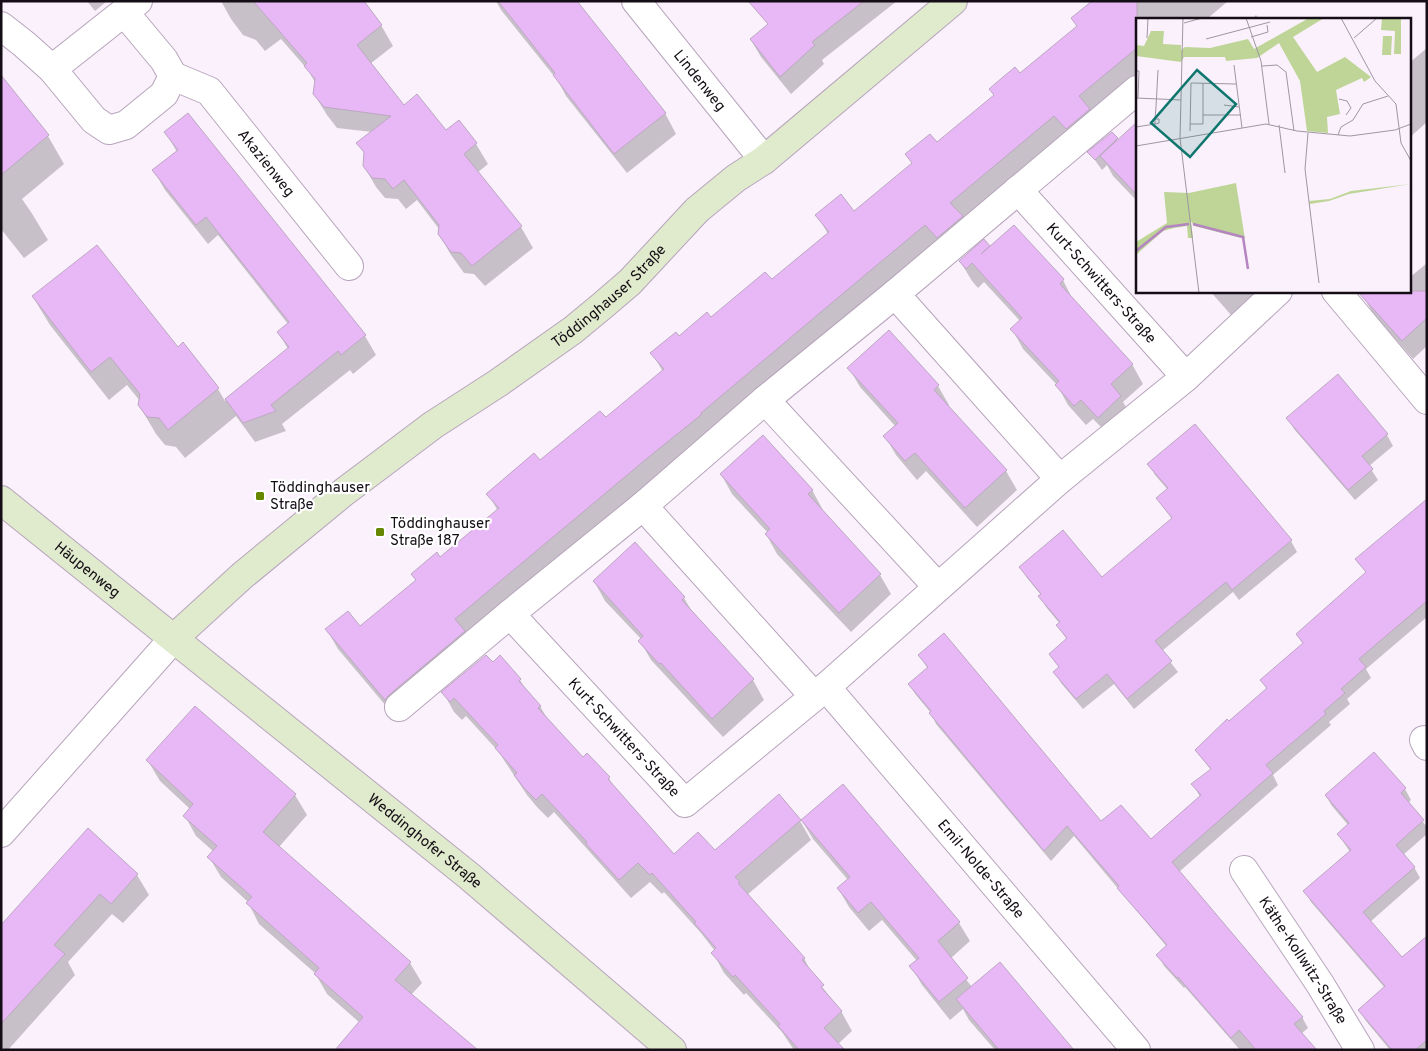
<svg xmlns="http://www.w3.org/2000/svg" width="1428" height="1051" font-family="Overpass,sans-serif">
  <style>
    .shadow { fill: #0003 }
    .building { fill: #e8b7f6; stroke: #bca8c1 }
    .lines { fill: none; stroke-linecap: round; stroke-linejoin: round }
    .street-casing { stroke: #b7a4bc; stroke-width: 30 }
    .secondary-casing { stroke: #b7a4bc; stroke-width: 30 }
    .street { stroke: #fff; stroke-width: 28 }
    .secondary { stroke: #e0eacd; stroke-width: 28 }
    .poi-dot { fill: #678703; stroke: #fff; stroke-width: 2 }
    .labels { text-anchor: middle; stroke-width: 4.5; stroke-linejoin: round; paint-order: stroke }
    .street-label { font-size: 15px; fill: #140d15; stroke: #fff }
    .poi-label { font-size: 15px; fill: #140d15; stroke: #fff; text-anchor: start }
    .inset-river { fill: none; stroke: #b485c1; stroke-width: 2.5 }
    .inset-road { fill: none; stroke: #9e96a0; stroke-width: 1 }
    .view { fill: #0f766e; fill-opacity: 0.15; stroke: #0f766e; stroke-width: 2.5 }
    .inset-edge { fill: none; stroke: #140d15; stroke-width: 2.5 }
  </style>
  <rect width="100%" height="100%" fill="#faf1fc"/>
  <g class="shadow">
    <path d="M87 1H107L95 11Z"/>
    <path d="M221 1H362L381 25 393 46 370 64 404 106 446 132 476 144 488 164 477 173 521 227 533 248 485 286 474 274 464 273 451 255 439 234V229L417 200 406 209 398 199 385 198 376 187 364 166 365 155 358 143 372 132 337 128 327 115 314 94 316 84 308 70 281 39 265 51 256 40 243 35 231 19Z"/>
    <path d="M496 1H576L665 113 676 134 627 173 566 96 558 81 501 10Z"/>
    <path d="M808 1H897L822 60 824 64 791 94 761 57 751 40Z"/>
    <path d="M1094 1H1228L1207 19H1137V77L397 719 338 649 327 630 360 628 416 581 413 574 440 559 498 511 488 494 606 419 663 372 652 353 772 281 828 234 817 215 854 213 913 164 907 155 937 144 994 96 990 89 1020 75 1078 27 1073 19Z"/>
    <path d="M1256 15 1259 19H1252Z"/>
    <path d="M1427 48V122L1409 138V63Z"/>
    <path d="M1 77 48 136 64 164 22 199 31 212 48 240 24 258 1 229Z"/>
    <path d="M188 115 365 336 376 355 353 374 350 370 282 424 286 431 255 442 236 416 185 458 176 447 165 445 156 434 139 405 140 401 127 385 109 400 50 325 33 297 178 349 183 344 218 389 225 401 288 349 278 332 288 324 218 235 208 244 165 190 154 171 177 152 166 133Z"/>
    <path d="M1137 124V201L1113 176 1107 165 1102 170 1089 152 1112 134 1118 141Z"/>
    <path d="M984 241 990 248 1063 280 1073 300 1132 364 1143 384 1123 402 1132 417 1110 436 1093 419 1086 425 1068 405 1057 385 1023 349 1012 329 1020 321 984 282 978 288 972 281 960 261Z"/>
    <path d="M1427 263V346L1413 359 1374 315 1363 296 1409 291V278Z"/>
    <path d="M1210 291H1257L1231 315Z"/>
    <path d="M849 368 938 386 949 405 948 406 1006 471 1017 490 977 527 926 471 917 480 896 455 885 436 896 427 860 387Z"/>
    <path d="M1338 376 1387 435 1393 446 1369 466 1378 480 1355 500 1294 429 1288 418Z"/>
    <path d="M1149 464 1291 541 1297 552 1239 600 1233 592 1162 651 1178 672 1134 709 1114 684 1083 709 1061 683 1055 672 1060 668 1051 654 1067 640 1058 626 1060 624 1046 607 1040 596 1041 595 1027 578 1021 568 1102 579 1172 519 1157 498 1168 490 1155 475Z"/>
    <path d="M721 474 812 490 823 510 822 511 880 575 891 594 851 632 777 554 766 534 768 533 732 494Z"/>
    <path d="M1427 501V617L1366 669 1371 678 1347 699 1350 704 1329 722 1331 725 1273 775 1278 785 1179 872 1302 1017 1308 1028 1301 1034 1315 1050H1240L1185 987 1184 988 1164 966 1158 955 1167 947 1074 836 1051 861 936 724 931 713 916 695 909 684 928 669 919 655 1101 823 1151 840 1200 797 1193 784 1211 770 1196 750 1267 690 1262 681 1303 644 1297 634 1367 574 1357 559Z"/>
    <path d="M594 581 684 598 694 615 753 680 764 700 723 737 651 660 640 641 641 639 605 601Z"/>
    <path d="M500 657 520 680 528 693 540 706 549 722 583 759 609 778 616 791 674 855 715 852 800 821 811 840 747 895 804 958 812 974 841 1011 852 1031 838 1044 843 1050H794L782 1032 746 993 744 995 724 973 713 953 715 951 701 933 664 892 662 894 650 882 631 898 554 812 548 818 537 807 527 795 498 751 466 716 462 720 454 712 443 692 493 664Z"/>
    <path d="M195 708 295 795 307 815 279 847 410 963 422 983 411 995 360 1023 327 994 315 973 259 924 248 902 221 877 209 857 214 852 196 836 185 816 190 809 160 781 148 761Z"/>
    <path d="M1374 754 1405 789 1411 800 1408 803 1427 827V834L1403 855 1414 867 1420 878 1370 922 1402 959 1427 937V1050H1390L1366 1021 1359 1010 1385 988 1311 902 1305 891 1350 852 1338 834 1348 825 1332 806 1326 796Z"/>
    <path d="M843 786 959 923 970 941 950 959 972 987 1074 1050H995L969 1020 963 1009 950 1020 922 985 911 966 917 961 882 920 869 931 849 907 838 888 848 880 813 839 802 821Z"/>
    <path d="M137 875 149 895 123 923 112 914 68 962 75 975 8 1050 1 1048V927Z"/>
  </g>
  <g class="building">
    <path d="M253 1H364L382 25 357 45 404 105 417 94 446 130 459 120 477 143 464 154 522 226 472 266 461 253 451 252 438 234 439 225 404 180 393 189 385 179 372 178 363 166 364 152 356 143 391 116 324 107 313 94 315 79 304 66 307 63Z"/>
    <path d="M498 1H577L666 113 614 154 553 75 555 73Z"/>
    <path d="M748 1H864L812 42 815 45 780 77 750 39 768 24Z"/>
    <path d="M1092 1H1137V48L1079 96 1090 109 1066 129 1054 116 950 203 963 216 937 238 925 225 865 275 701 413V415L650 456 455 619 465 631 389 695 385 700 325 629 348 611 360 626 416 580 411 574 437 552 440 557 499 508 486 494 534 453 540 460 600 411 606 417 664 369 650 353 676 332 679 336 707 312 711 317 765 272 772 279 829 232 815 215 841 194 854 211 912 163 905 154 930 134 937 142 994 95 989 89 1003 77 1015 67 1020 73 1077 26 1071 18Z"/>
    <path d="M1 75 49 135 1 175Z"/>
    <path d="M188 113 366 335 341 355 338 351 271 405 276 411 243 423 225 399 289 347 277 332 289 322 206 217 196 225 152 170 178 150 164 132Z"/>
    <path d="M1137 122V195L1100 156Z"/>
    <path d="M1112 132 1118 138 1095 160 1087 152Z"/>
    <path d="M1014 225 1064 279 1060 284 1133 364 1111 384 1121 396 1098 418 1081 400 1074 406 1055 385 1059 381 1010 329 1022 318 972 263 966 269 959 261 984 239 990 246 981 254Z"/>
    <path d="M97 245 178 347 183 342 219 388 168 430 159 418 147 417 138 405 140 394 110 357 91 372 32 296Z"/>
    <path d="M1357 291H1427V318L1402 341Z"/>
    <path d="M889 330 939 385 934 390 1007 470 965 508 915 453 905 461 883 436 898 423 847 368Z"/>
    <path d="M1338 374 1388 434 1362 456 1373 469 1348 490 1286 418Z"/>
    <path d="M1195 424 1292 540 1232 590 1226 582 1155 641 1172 661 1127 699 1107 674 1076 699 1053 672 1059 667 1049 654 1067 638 1056 625 1060 622 1038 596 1041 594 1019 567 1063 530 1102 577 1172 518 1156 498 1168 488 1147 464Z"/>
    <path d="M763 435 813 490 808 494 881 574 839 613 765 534 770 529 720 474Z"/>
    <path d="M1427 499V601L1359 659 1366 667 1341 689 1345 693 1324 711 1326 714 1266 765 1273 773 1172 862 1303 1017 1294 1024 1317 1050H1256L1239 1030 1231 1038 1178 977 1177 978 1156 955 1167 945 1117 888 1119 886 1067 826 1044 851 929 713 931 711 908 684 928 667 918 655 944 633 1101 821 1121 805 1151 839 1201 795 1191 784 1211 769 1195 750 1227 719 1229 721 1267 688 1260 680 1303 643 1296 634 1366 572 1355 559Z"/>
    <path d="M635 542 685 597 682 600 754 679 712 719 661 663 659 664 638 641 643 636 593 581Z"/>
    <path d="M486 655 493 662 500 655 521 679 519 681 541 706 538 708 583 757 587 753 610 777 608 779 674 854 698 832 715 850 779 794 801 820 735 877 740 882 738 883 805 958 802 960 824 985 821 987 842 1011 824 1028 845 1050H799L778 1026 780 1024 735 975 733 977 711 953 716 948 694 923 696 922 652 873 650 875 638 863 619 880 586 844 587 842 542 794 536 800 524 788 514 775 517 773 495 748 498 745 454 698 450 702 441 692Z"/>
    <path d="M195 706 296 794 263 832 411 962 395 980 478 1050H335L363 1017 314 974 319 968 246 903 252 897 207 857 217 846 183 816 193 804 146 760Z"/>
    <path d="M1374 752 1406 788 1401 793 1424 820 1396 845 1415 867 1363 912 1402 957 1427 936V1040L1415 1050H1392L1358 1010 1385 986 1303 891 1351 850 1337 834 1349 823 1325 795Z"/>
    <path d="M843 784 960 922 938 941 968 978 939 1002 909 966 919 958 871 902 858 913 837 888 850 877 801 820Z"/>
    <path d="M88 828 138 874 111 904 100 894 54 945 65 954 1 1024V925Z"/>
    <path d="M1000 962 1074 1050H999L956 999Z"/>
  </g>
  <g class="lines">
    <g class="street-casing">
      <g id="street">
        <path id="s1" d="M636 1 764 160"/>
        <path d="M124 12 164 60 173 76 164 94 126 125 109 130 94 120 52 69 138 1"/>
        <path d="M1 26 24 44 52 69"/>
        <path id="s2" d="M173 76 209 91 349 266"/>
        <path id="s3" d="M1018 190 1186 377"/>
        <path d="M1336 291 1427 400"/>
        <path d="M895 294 1060 479"/>
        <path d="M765 400 937 586"/>
        <path d="M643 506 814 696"/>
        <path id="s4" d="M510 614 685 803 826 687 1060 479 1186 377 1278 291"/>
        <path id="s5" d="M826 687 1136 1050"/>
        <path d="M399 707 510 614 643 506 765 400 895 294 1137 90"/>
        <path d="M1424 740 1427 746"/>
        <path d="M1 833 174 638"/>
        <path id="s6" d="M1244 870 1320 984 1360 1050"/>
      </g>
    </g>
    <g class="secondary-casing">
      <g id="secondary">
        <path id="s7" d="M1 500 469 876 672 1050"/>
        <path id="s8" d="M174 638 243 575 344 492 433 425 498 383 573 330 602 306 630 282 697 210 736 178 764 160 953 1"/>
      </g>
    </g>
    <use href="#street" class="street"/>
    <use href="#secondary" class="secondary"/>
  </g>
  <g class="poi-dot">
    <rect x="255" y="491" width="10" height="10" rx="2.5"/>
    <rect x="375" y="527" width="10" height="10" rx="2.5"/>
  </g>
  <g class="labels">
    <g class="street-label">
      <text dy="5" stroke="none"><textPath href="#s1" startOffset="102">Lindenweg</textPath></text>
      <text dy="5" stroke="none"><textPath href="#s2" startOffset="131">Akazienweg</textPath></text>
      <text dy="5" stroke="none"><textPath href="#s3" startOffset="125">Kurt-Schwitters-Straße</textPath></text>
      <text dy="5" stroke="none"><textPath href="#s8" startOffset="554">Töddinghauser Straße</textPath></text>
      <text dy="5" stroke="none"><textPath href="#s7" startOffset="111">Häupenweg</textPath></text>
      <text dy="5" stroke="none"><textPath href="#s4" startOffset="168">Kurt-Schwitters-Straße</textPath></text>
      <text dy="5" stroke="none"><textPath href="#s7" startOffset="544">Weddinghofer Straße</textPath></text>
      <text dy="5" stroke="none"><textPath href="#s5" startOffset="239">Emil-Nolde-Straße</textPath></text>
      <text dy="5" stroke="none"><textPath href="#s6" startOffset="108">Käthe-Kollwitz-Straße</textPath></text>
    </g>
    <g class="poi-label">
      <text x="270" y="492">Töddinghauser<tspan x="270" dy="17">Straße</tspan></text>
      <text x="390" y="528">Töddinghauser<tspan x="390" dy="17">Straße 187</tspan></text>
    </g>
  </g>
  <g transform="translate(1136 18)">
    <rect width="275" height="275" fill="#faf1fc"/>
    <path d="M173 0H188L157 19 181 54 209 39 235 59 228 64 226 60 200 72 204 96 191 99 192 115 171 113 164 63 143 25 121 40 90 43 89 39H48L45 44 0 38V27L8 28 15 13H28L27 26 45 27V32L49 29 74 30 112 21 118 31ZM246 0H265V36H258L259 13 245 12ZM247 18H256L255 37H246ZM100 165 109 221 58 208 55 203 57 220H52L51 208 38 210 27 213 0 237V224L31 205 28 174 53 175ZM275 166 213 176 193 183 174 186 173 183 194 181 215 173Z" fill="#bed597"/>
    <path class="inset-river" d="M57 206 107 219 112 251M0 233 30 209 53 206"/>
    <path class="inset-road" d="M47 0 44 120 63 275M110 0 125 43 133 106M205 0 239 63 260 86 265 125 275 143M48 5 66 0M115 19 132 14 131 7M11 20 12 0M218 20 241 0M70 21 134 4M98 47 106 110M126 48 141 47 150 54 158 113M0 53H3L2 80M0 80 45 82M203 81 211 83 215 90 210 97M88 87 103 89M67 97H105M19 101H23V105L19 106V101L20 89 22 52M54 106H67V65M143 107 149 155M0 109 19 106M54 113 55 65 100 66M172 115 169 151 183 265M202 117 205 109 217 102 227 86 252 78M0 128 130 106 161 113 214 118 259 112 275 106"/>
    <path class="view" d="M61 52 100 86 54 139 15 105Z"/>
    <rect width="275" height="275" class="inset-edge"/>
  </g>
  <rect width="1428" height="1051" fill="none" stroke="#140d15" stroke-width="5"/>
</svg>
